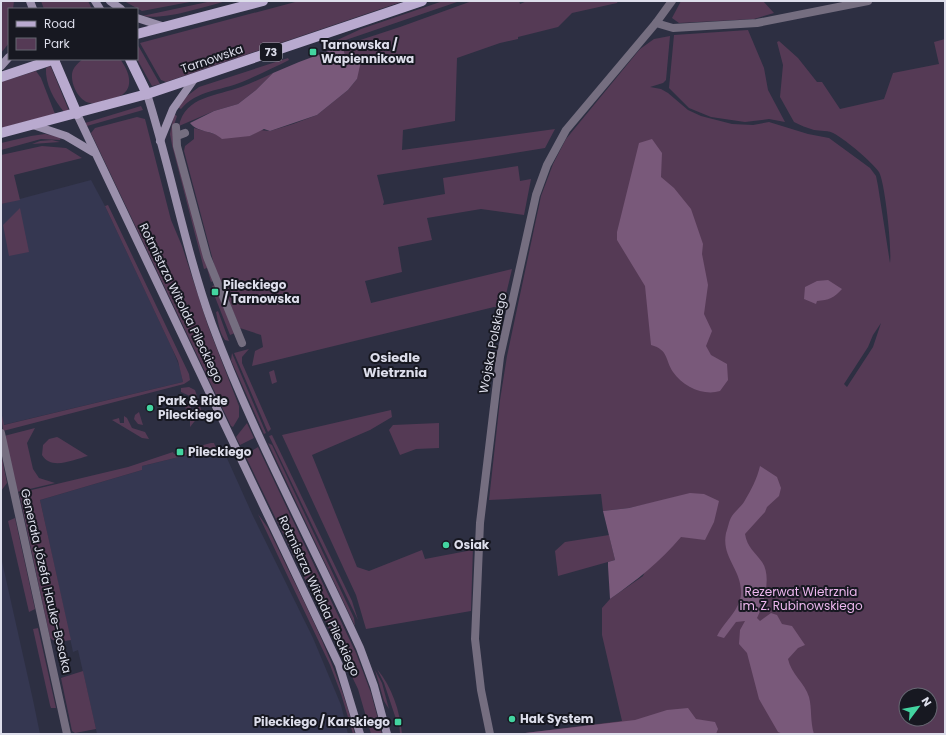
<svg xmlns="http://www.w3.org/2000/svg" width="946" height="735" font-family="Poppins,sans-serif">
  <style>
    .built { fill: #353751 }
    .green { fill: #553a55; fill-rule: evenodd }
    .forest { fill: #79597a }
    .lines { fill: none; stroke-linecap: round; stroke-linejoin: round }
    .minor { stroke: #756e80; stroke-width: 8 }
    .secondary { stroke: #9b90ac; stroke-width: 8 }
    .primary { stroke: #b9aacf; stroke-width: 10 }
    .poi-dot { fill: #43d4a0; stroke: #171821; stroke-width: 1.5 }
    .labels { text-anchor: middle; stroke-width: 4; stroke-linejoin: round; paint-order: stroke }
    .shield { fill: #171821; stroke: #a2a3ae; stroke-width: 1 }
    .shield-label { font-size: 11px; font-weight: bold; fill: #dddeeb }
    .poi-label { font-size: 12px; font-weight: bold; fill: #dddeeb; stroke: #171821; text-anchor: start }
    .street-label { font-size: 12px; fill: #dddeeb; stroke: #171821 }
    .park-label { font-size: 12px; fill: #edb7ee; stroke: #171821 }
    .neighbourhood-label { font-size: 13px; font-weight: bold; fill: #dddeeb; stroke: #171821 }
  </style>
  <rect width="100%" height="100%" fill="#2d2f42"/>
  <g class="built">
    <path d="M91 180 106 208 172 348 180 368 183 382 3 425 1 411V204Z"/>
    <path d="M216 448 222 450 226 456 253 516 313 638 341 705 348 734H97L78 650 73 652 40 500 142 470V466Z"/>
    <path d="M1 557 33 700 40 734H1Z"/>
  </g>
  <g class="green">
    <path d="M1 1H14L13 9H9V43L1 53Z"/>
    <path d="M41 1H88L92 9H44Z"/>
    <path d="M124 1H195L142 11Z"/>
    <path d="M212 1H227C202 7 167 20 142 16Z"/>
    <path d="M299 1H404L166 82 161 80 140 43Z"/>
    <path d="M443 1H460L334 44 333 42 361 29Z"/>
    <path d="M472 1H519L520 4 527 1H618L617 3 572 13 558 27 518 37V39L500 43 457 58 455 121 403 130 402 150 555 129 545 148 377 175 384 202 383 205 445 194 443 178 518 166 520 181 531 179 524 215 481 209 427 218 432 240 398 247 402 272 365 281 371 303 512 269 503 307H494L252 366 255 351 263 347 261 335 240 328 215 268 184 151 185 146 194 139V128L218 135 250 136 260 130 270 131 293 124 317 115 348 90 357 79 347 60 342 46 400 27Z"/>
    <path d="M681 1H763L774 13 754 19 679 23 672 18Z"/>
    <path d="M748 30 764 68 768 90 785 122 769 119 745 122 711 117 689 108 669 88 674 35Z"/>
    <path d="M670 36 666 80 663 83 650 87 661 89 668 93 688 110 701 116 732 124 753 125 769 122 808 134 829 138 870 168 876 176 878 186 890 263C892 250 885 182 879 172 871 161 847 141 835 134 829 130 820 131 814 130 807 128 800 125 794 122L780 97 783 65 777 42 779 41 798 58 817 82H822L840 109 884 99 893 73 939 64 934 42 945 39V734L525 733 622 721 602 635V608L610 599 643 576 675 498 629 508 603 511 601 494 489 500 500 400 507 356 541 196 553 164 566 139 640 49 654 39ZM881 323 873 347 847 387 844 384 868 347 873 335ZM906 695H930V719H906Z"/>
    <path d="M137 45 139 47 160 84 152 86 137 59Z"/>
    <path d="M288 58 289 60C273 68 258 75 242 82 220 91 197 90 181 109L177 107 187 96 199 87Z"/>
    <path d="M83 59H120C128 69 136 88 120 96 116 98 110 99 105 100 101 102 95 104 90 103 79 101 71 85 72 74 73 67 78 63 83 59Z"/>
    <path d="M50 66 51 67 69 111 64 112C54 100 45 84 46 68Z"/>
    <path d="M36 71 41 78 55 114 1 128V82Z"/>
    <path d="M273 73 256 90 238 104 214 111 179 126C185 96 217 96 241 87 252 83 262 78 273 73Z"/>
    <path d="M141 106 143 110 87 126 85 123Z"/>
    <path d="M174 114 177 116 173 128 213 281 211 282 207 268 204 269 172 145 170 134Z"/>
    <path d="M137 117 145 119 171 220 182 246 208 326 239 406V417L233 427 231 426 91 133 95 128Z"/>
    <path d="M45 134 61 137 60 140 41 139 1 150V143L31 136Z"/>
    <path d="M52 140 60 142 32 144 40 141Z"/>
    <path d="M42 146 66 148 82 158 14 175 20 200 1 204V155Z"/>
    <path d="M108 205 189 374 190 380 184 384 3 431 1 411 4 425 183 382 178 361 105 206Z"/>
    <path d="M20 208 29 252 9 256 3 225Z"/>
    <path d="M215 285 235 333 230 335 215 297 218 296 216 290H214L212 286Z"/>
    <path d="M218 311 229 341 225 340C219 332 218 321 216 312Z"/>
    <path d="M249 349 242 357V363L271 429 268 432 234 353Z"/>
    <path d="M232 353 266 433 264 434 231 360Z"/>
    <path d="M274 370 277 382 272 384 269 372Z"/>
    <path d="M189 387 195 390 202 412 190 427V421L196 415 198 408 194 398 181 392V388Z"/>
    <path d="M184 402H188L191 406V411L187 414Z"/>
    <path d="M391 410 392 417 370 430 312 455 357 567 369 571 422 550 425 559 467 551 468 547H473L471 611 366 629 356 595 282 435Z"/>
    <path d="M139 412 143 425 138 424 134 419 135 415Z"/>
    <path d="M124 416 127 418 132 428 145 432 149 439 142 438 112 420 119 418 120 423H124Z"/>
    <path d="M247 423 254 438 240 445 236 437Z"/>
    <path d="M439 423V448L416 449 400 455 389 430 393 425Z"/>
    <path d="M35 428 27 443 33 469 39 478 55 483 17 492 4 436Z"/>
    <path d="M272 435 352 601 358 620 269 436Z"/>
    <path d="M57 437 59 438 88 456C75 459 51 471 42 455L43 445 49 439Z"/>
    <path d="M211 443H214L216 448 142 466V470L40 500 71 640C63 641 57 644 50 638L19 493 128 467 173 452 174 454 181 452V451Z"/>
    <path d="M268 443 272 445 354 618 355 626Z"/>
    <path d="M258 447 356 653 371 693 382 734H371L358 689 245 455Z"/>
    <path d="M1 453 7 483 1 491Z"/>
    <path d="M258 514 268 528C300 595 337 661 355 734H353L341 694 330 665Z"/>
    <path d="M15 518 35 609 29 612 8 521Z"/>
    <path d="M609 535 615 560 558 576 555 551 565 542Z"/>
    <path d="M38 628 56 708H51L50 705 33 629Z"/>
    <path d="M377 669C392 687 400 711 402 734H400L399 721 397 722 384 683Z"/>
    <path d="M375 670 382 683 389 709 384 701Z"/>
    <path d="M83 671 96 729 75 733 72 731 61 678Z"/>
  </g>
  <g class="forest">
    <path d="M342 46 347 60 361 61 357 79 348 90 317 115 270 131 264 129 250 136 222 139C213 130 198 133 190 123L214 111 238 104 256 90 273 73 299 62Z"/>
    <path d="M652 139 662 153 661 177 674 188 691 209 703 244 702 254 708 285 704 314 712 331 706 346 711 355 727 364 728 380 720 391C704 396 683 387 673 372 665 360 669 350 651 345L645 286 617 240V232L639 143Z"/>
    <path d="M828 280 842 289C834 298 829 300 817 301L816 304 804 299 805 287 817 281Z"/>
    <path d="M760 466 777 477 781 488 779 496 767 507 765 512 745 534C747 547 755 552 762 562 772 576 764 604 757 618L760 621 771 613 777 615 782 624 792 626 805 645 798 648 788 659C791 674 805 683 809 697 812 708 810 721 814 734H783L778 732 759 699 747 653 739 644 740 630 745 621 736 622 724 638 717 636C724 622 740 610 741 594 742 569 721 558 726 533 728 528 729 520 732 516 735 511 741 507 744 502 751 490 757 479 760 466Z"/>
    <path d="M690 493 704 494 719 501 714 522 705 540 681 537C660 562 637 580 610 599L608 566V562L615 560 603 511 629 508Z"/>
    <path d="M688 708 696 719 715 722 718 729 716 734 525 733 635 720 667 710Z"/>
  </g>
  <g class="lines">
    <g class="minor">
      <path d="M656 23 673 28 757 23 868 1"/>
      <path d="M176 127 177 146 207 257 242 343"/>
      <path d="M177 136 185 133"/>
      <path d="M1 433 67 734"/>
      <path d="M490 734 481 690 475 639 480 523 500 357 536 195 547 165 566 130 656 23 672 1"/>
    </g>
    <g class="secondary">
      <path d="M30 1 33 9"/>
      <path d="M95 1 100 9"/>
      <path d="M110 1 121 9"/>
      <path d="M137 18 165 27"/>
      <path d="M1 66 9 57"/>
      <path d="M147 94C171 170 185 249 212 324 253 435 311 540 360 648L374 686 387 734"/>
      <path d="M77 114 339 665 360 734"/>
      <path d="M33 125 66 136 93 152"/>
      <path d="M160 141 173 109 195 78"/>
    </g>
    <g class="primary">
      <path d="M137 34 263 1"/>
      <path d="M130 59 147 94"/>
      <path d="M54 60 77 114"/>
      <path d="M1 77 55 59"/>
      <path d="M1 133 147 94 422 1"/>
    </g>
  </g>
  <g class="poi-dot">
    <rect x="309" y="48" width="8" height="8" rx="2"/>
    <rect x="211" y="288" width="8" height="8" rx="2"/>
    <circle cx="150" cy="408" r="4"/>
    <rect x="176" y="448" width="8" height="8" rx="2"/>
    <circle cx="446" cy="545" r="4"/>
    <circle cx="512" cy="719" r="4"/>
    <rect x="394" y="718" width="8" height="8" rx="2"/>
  </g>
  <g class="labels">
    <rect class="shield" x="260" y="43" width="22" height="18" rx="3"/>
    <g class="shield-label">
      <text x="271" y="56">73</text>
    </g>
    <g class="poi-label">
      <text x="321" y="49">Tarnowska /<tspan x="321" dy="14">Wapiennikowa</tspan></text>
      <text x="223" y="289">Pileckiego<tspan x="223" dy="14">/ Tarnowska</tspan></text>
      <text x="158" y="405">Park &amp; Ride<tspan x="158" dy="14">Pileckiego</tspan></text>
      <text x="188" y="456">Pileckiego</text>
      <text x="454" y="549">Osiak</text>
      <text x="520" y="723">Hak System</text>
      <text x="390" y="726" text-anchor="end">Pileckiego / Karskiego</text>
    </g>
    <g class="street-label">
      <text transform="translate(212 59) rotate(-19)" y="4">Tarnowska</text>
      <text transform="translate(181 303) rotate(64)" y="4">Rotmistrza Witolda Pileckiego</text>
      <text transform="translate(493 343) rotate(-79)" y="4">Wojska Polskiego</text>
      <text transform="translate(46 581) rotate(77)" y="4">Generała Józefa Hauke-Bosaka</text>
      <text transform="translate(319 596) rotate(65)" y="4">Rotmistrza Witolda Pileckiego</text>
    </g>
    <g class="park-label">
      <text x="801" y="596">Rezerwat Wietrznia<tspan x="801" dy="14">im. Z. Rubinowskiego</tspan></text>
    </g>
    <g class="neighbourhood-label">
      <text x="395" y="362">Osiedle<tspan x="395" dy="15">Wietrznia</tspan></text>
    </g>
  </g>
  <rect width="946" height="735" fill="none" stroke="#dddeeb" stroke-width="4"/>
  <rect x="8" y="8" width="130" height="52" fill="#171821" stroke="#666772"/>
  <rect x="16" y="21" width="20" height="6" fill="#b9aacf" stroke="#666772"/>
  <text x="44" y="28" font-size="12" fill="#dddeeb">Road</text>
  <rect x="16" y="38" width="20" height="12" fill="#553a55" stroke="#666772"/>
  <text x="44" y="48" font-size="12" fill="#dddeeb">Park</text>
  <g transform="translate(918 707) rotate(58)"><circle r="19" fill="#171821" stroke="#666772"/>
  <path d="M0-3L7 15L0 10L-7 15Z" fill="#43d4a0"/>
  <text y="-6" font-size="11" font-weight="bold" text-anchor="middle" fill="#dddeeb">N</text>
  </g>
</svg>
